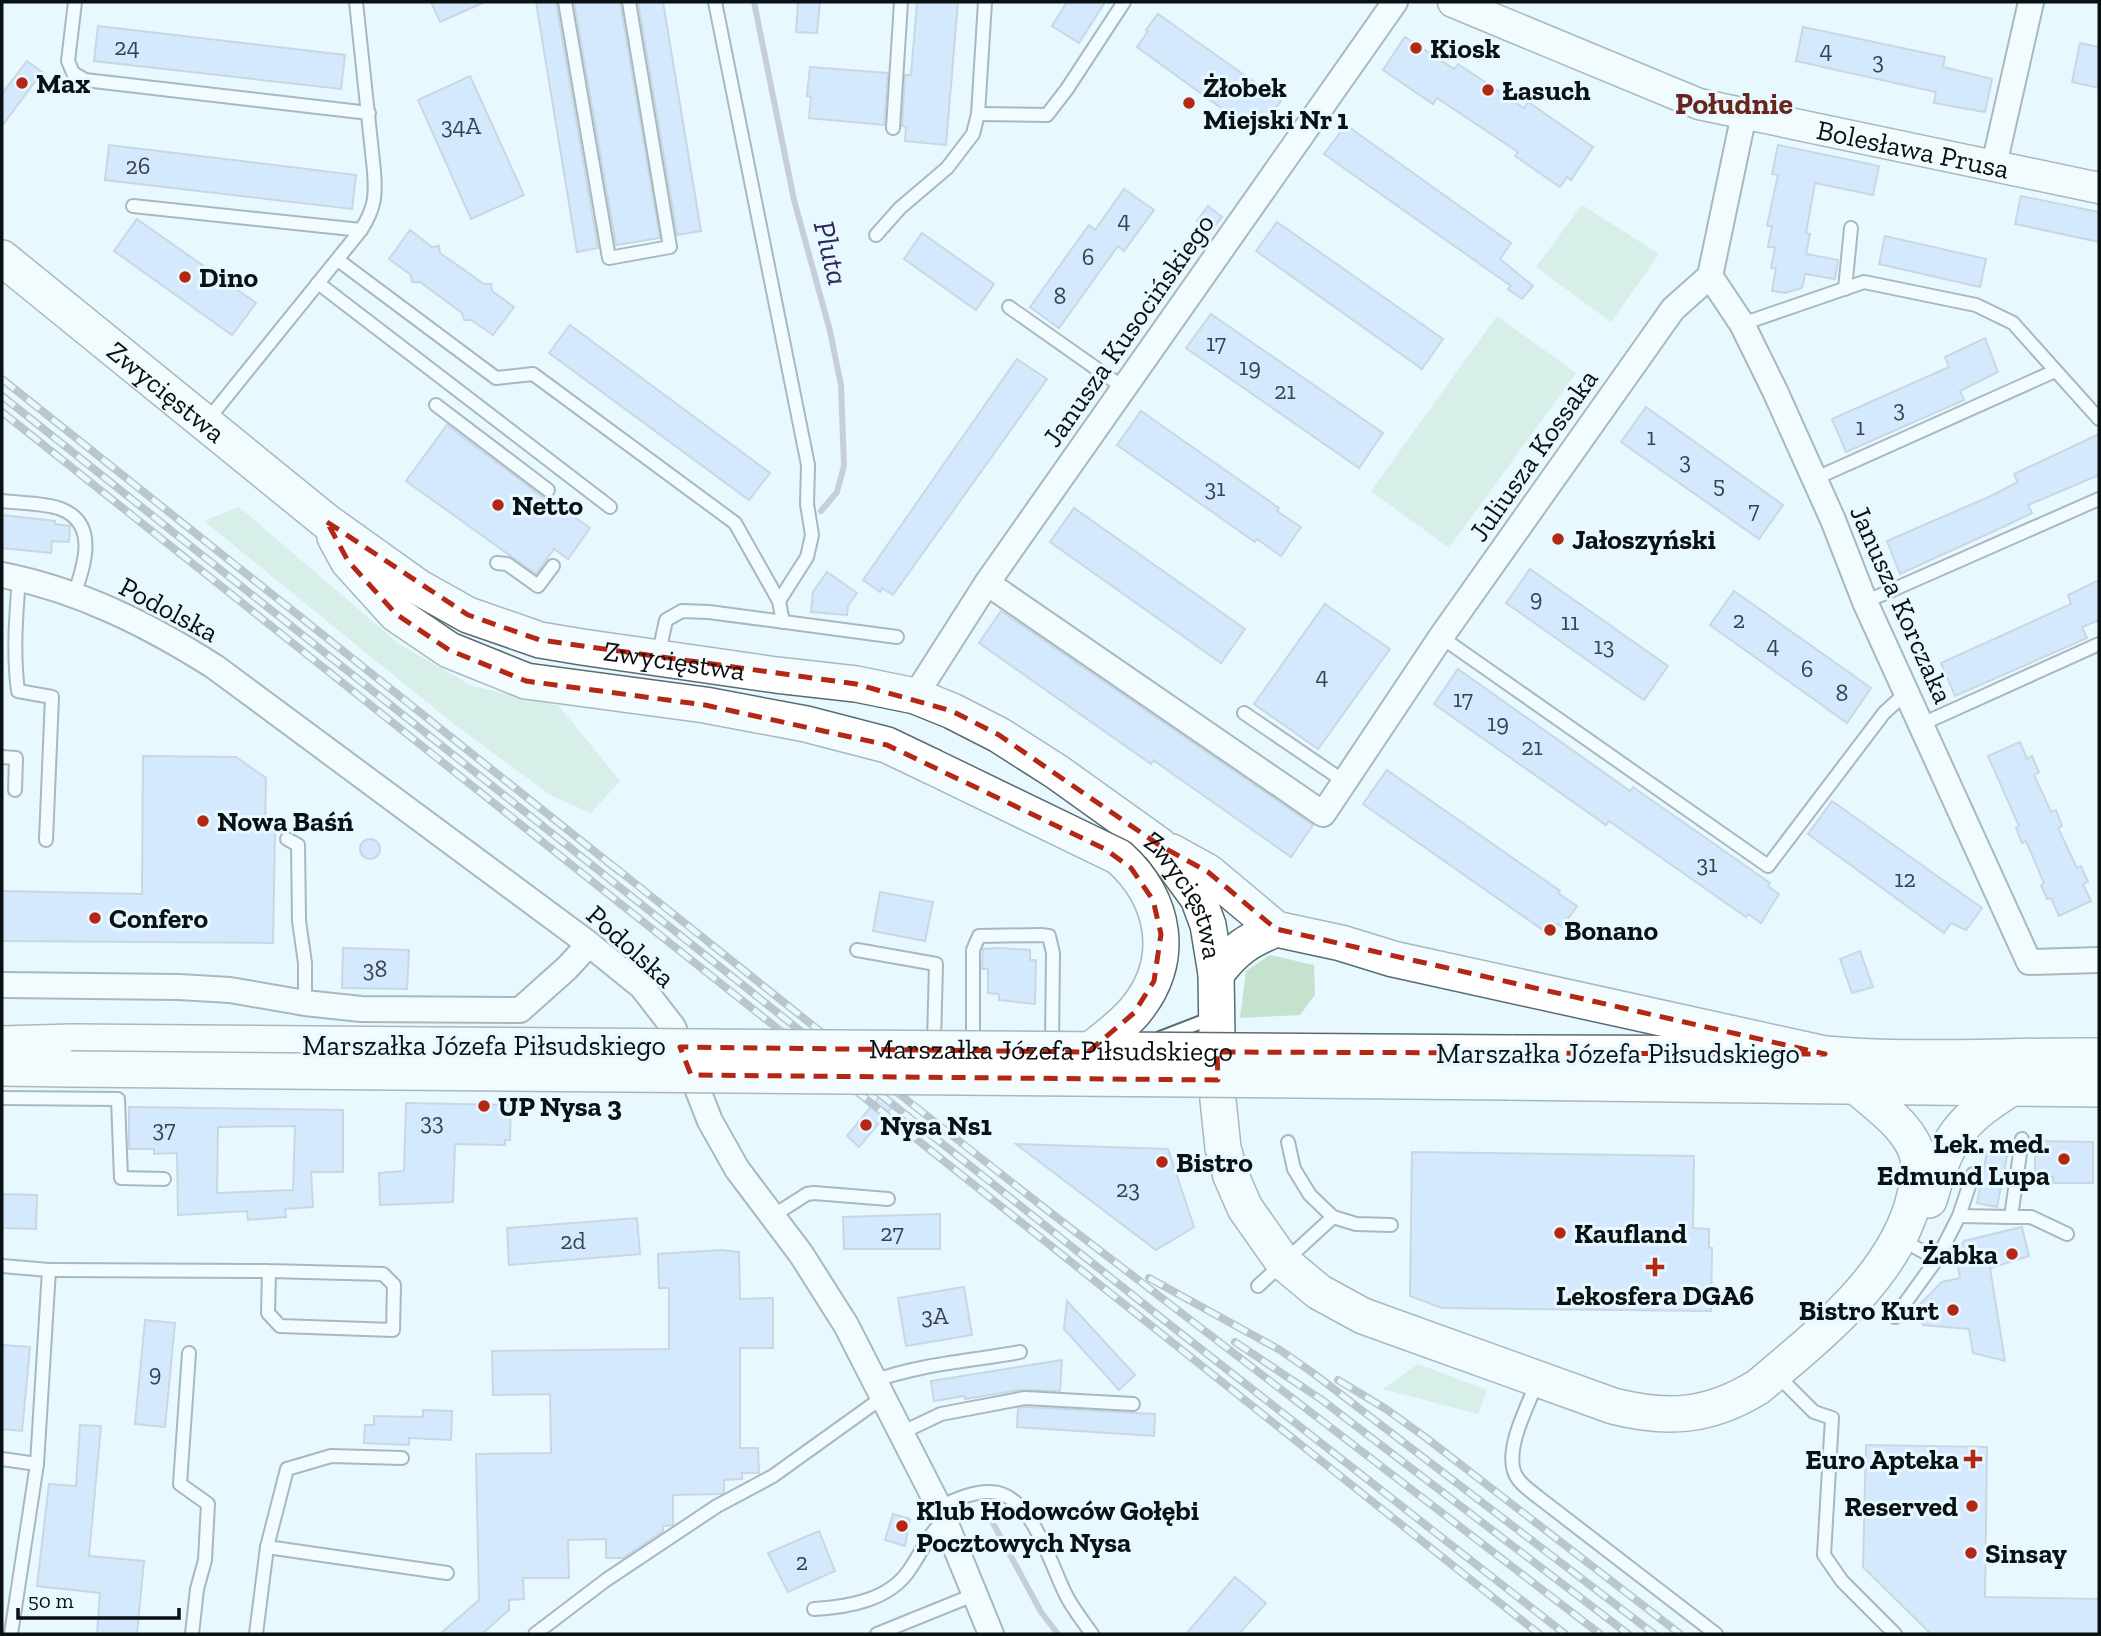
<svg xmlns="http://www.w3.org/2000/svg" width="2101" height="1636" font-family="'Zilla Slab',serif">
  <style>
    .green { fill: #c5e2ce }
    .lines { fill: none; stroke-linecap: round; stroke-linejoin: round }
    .stream { stroke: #9d9cb6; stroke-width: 6 }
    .building { fill: #bdd8fe; stroke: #a6b0c0; stroke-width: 2; fill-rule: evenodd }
    .service-casing { stroke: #596c73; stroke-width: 16 }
    .minor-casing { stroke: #596c73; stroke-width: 28 }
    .tertiary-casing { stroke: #596c73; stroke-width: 33 }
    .secondary-casing { stroke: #596c73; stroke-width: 38 }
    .service { stroke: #fff; stroke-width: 12 }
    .minor { stroke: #fff; stroke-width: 24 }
    .tertiary { stroke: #fff; stroke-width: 30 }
    .secondary { stroke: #fff; stroke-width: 35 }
    .rail-casing { stroke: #808c91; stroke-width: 8 }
    .rail { stroke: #e7f8fe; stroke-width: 5; stroke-dasharray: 16; stroke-linecap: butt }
    .secondary-bridge-casing { stroke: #596c73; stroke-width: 38; stroke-linecap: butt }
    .secondary-bridge { stroke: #fff; stroke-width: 35 }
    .marked { fill: none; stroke: #b42714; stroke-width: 5; stroke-dasharray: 14 9; stroke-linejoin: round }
    .poi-dot { fill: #b42714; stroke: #e7f8fe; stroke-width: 2.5 }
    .labels { text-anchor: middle; stroke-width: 6; stroke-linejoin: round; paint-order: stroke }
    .number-label { font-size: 24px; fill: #37434e }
    .poi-label { font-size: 28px; font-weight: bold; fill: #0a1114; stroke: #e7f8fe; text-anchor: start }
    .street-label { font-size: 28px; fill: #0a1114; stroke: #e7f8fe }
    .neighbourhood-label { font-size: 30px; font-weight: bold; fill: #69251b; stroke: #e7f8fe }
    .water-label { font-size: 30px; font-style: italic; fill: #32275c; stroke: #e7f8fe }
  </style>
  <rect width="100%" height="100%" fill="#e7f8fe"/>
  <g class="green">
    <path d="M1582 205 1659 254 1611 322 1536 267Z"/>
    <path d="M1497 316 1576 373 1449 548 1371 491Z"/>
    <path d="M239 507 399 644 472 686 559 706 620 781 591 813 552 796 455 725 204 521Z"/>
    <path d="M1270 955 1314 965 1315 995 1300 1015 1240 1018 1246 971Z"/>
    <path d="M1418 1364 1487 1390 1478 1414 1383 1389Z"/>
  </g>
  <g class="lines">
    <g class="stream">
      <path d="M754 2 794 200 830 331 841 385 844 466 837 492 821 511"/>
      <path d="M987 1512 1041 1612 1058 1634"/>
    </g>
  </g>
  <g class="building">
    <path d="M431 2H485L440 22Z"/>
    <path d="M536 2H556L598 248 577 252Z"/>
    <path d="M574 2H620L660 238 616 245Z"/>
    <path d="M638 2H663L701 231 677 235Z"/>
    <path d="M798 2H820L817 33 796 32Z"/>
    <path d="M917 2H958L946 145 905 141 906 127 902 126 905 75H911Z"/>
    <path d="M1067 2H1105L1079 43 1052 26Z"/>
    <path d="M1158 14 1281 101 1257 134 1137 47 1148 31 1146 30Z"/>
    <path d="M98 26 345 55 341 89 94 61Z"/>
    <path d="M1803 27 1945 57 1943 67 1992 79 1985 112 1934 103 1936 92 1796 61Z"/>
    <path d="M1405 37 1454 69 1458 64 1524 108 1528 102 1593 147 1571 180 1567 177 1560 187 1515 156 1518 152 1437 98 1433 104 1383 70Z"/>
    <path d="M2080 43 2099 47V88L2072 82Z"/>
    <path d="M27 61 42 72 2 126V94Z"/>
    <path d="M810 67 888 73 884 125 809 118 811 97 807 96Z"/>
    <path d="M470 76 524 195 471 219 418 100Z"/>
    <path d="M1346 125 1511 243 1500 259 1533 286 1522 299 1508 289 1511 286 1324 154Z"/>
    <path d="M109 145 356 175 352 209 105 180Z"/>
    <path d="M1778 145 1879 166 1873 195 1815 183 1806 233 1810 234 1806 254 1838 260 1835 279 1805 274 1802 288 1785 293 1772 291 1776 268H1771L1775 247H1768L1772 226H1767L1778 175 1772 174Z"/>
    <path d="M1124 189 1154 210 1124 251 1118 246 1059 328 1030 307 1089 225 1095 230Z"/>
    <path d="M2021 196 2099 212V242L2015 224Z"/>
    <path d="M1208 206 1222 217 1211 231 1197 221Z"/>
    <path d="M137 219 256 303 232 335 114 251Z"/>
    <path d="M1277 222 1443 339 1422 369 1256 251Z"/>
    <path d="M410 230 432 247 439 246 440 253 484 284H491L492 291 514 307 493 335 471 320H464L462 313 420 282H412L411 275 389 259Z"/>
    <path d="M922 233 994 284 976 310 904 259Z"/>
    <path d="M1885 236 1986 259 1980 287 1879 264Z"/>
    <path d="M1211 314 1383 433 1359 468 1186 348Z"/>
    <path d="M570 325 770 473 749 500 549 353Z"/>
    <path d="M1985 338 1998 372 1960 391 1964 400 1846 452 1832 419 1949 367 1945 357Z"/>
    <path d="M1017 359 1047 379 893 595 882 588 880 592 863 580Z"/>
    <path d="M1646 407 1783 505 1759 539 1621 442Z"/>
    <path d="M1141 411 1279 508 1277 511 1301 527 1281 556 1257 539 1255 542 1117 445Z"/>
    <path d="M447 425 543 497 549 499 590 528 568 559 554 549 536 574 406 481Z"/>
    <path d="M2099 434V475L2028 505 2032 513 2005 526 1900 574 1887 541 1993 495 2018 482 2014 474Z"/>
    <path d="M1074 508 1245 629 1221 663 1050 542Z"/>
    <path d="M2 515 55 521V524L70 526 69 542 52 541 51 553 2 548Z"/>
    <path d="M1530 569 1668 666 1644 700 1506 603Z"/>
    <path d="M827 572 857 593 848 606 847 615 811 612 813 592Z"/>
    <path d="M2099 580V620L2082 627 2087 638 1955 696 1941 663 2071 604 2068 595Z"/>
    <path d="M1734 591 1871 688 1847 723 1710 625Z"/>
    <path d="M1325 604 1390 649 1318 749 1254 704Z"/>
    <path d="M1001 611 1313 825 1291 857 1153 760 1151 764 979 643Z"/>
    <path d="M1458 669 1630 791 1633 787 1770 883 1768 886 1779 894 1761 923 1748 914 1746 917 1609 821 1606 825 1434 704Z"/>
    <path d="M2020 742 2027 759 2032 756 2039 772 2034 775 2051 812 2056 810 2062 826 2058 828 2077 868 2081 866 2088 882 2083 884 2091 901 2059 916 2051 898 2047 899 2041 885 2044 883 2026 841 2022 843 2016 828 2019 826 1988 756Z"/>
    <path d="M143 756 236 757 266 778 265 831H275L273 943 2 941V891L142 894Z"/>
    <path d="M1387 770 1560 891 1558 893 1577 906 1562 927 1558 924 1550 935 1363 804Z"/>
    <path d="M1832 801 1982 908 1966 930 1951 923 1944 933 1808 834Z"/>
    <circle cx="370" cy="849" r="10"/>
    <path d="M880 892 933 902 925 941 873 931Z"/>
    <path d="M343 948 409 950 407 989 342 988Z"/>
    <path d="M999 948 1030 950V960H1036L1035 1004 999 1000V994L988 993V969H982L983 949Z"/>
    <path d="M1860 951 1873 987 1852 993 1840 959Z"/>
    <path d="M879 1097 892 1107 859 1147 847 1136Z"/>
    <path d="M406 1103 511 1105 510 1140H505V1145L455 1144 453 1202 380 1205 379 1173 404 1171Z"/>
    <path d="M129 1107 343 1110V1172H311L313 1207 285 1209 286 1217 248 1220 247 1211 178 1215 177 1153 154 1154V1149H129ZM295 1126 293 1190 217 1193 218 1127Z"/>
    <path d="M2035 1141 2093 1142V1183H2053V1177H2035Z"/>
    <path d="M1016 1144 1168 1149 1194 1227 1156 1250Z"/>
    <path d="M1412 1152 1694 1156 1693 1228 1709 1229V1248H1712L1711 1311 1442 1308 1410 1296Z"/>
    <path d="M1987 1152 2007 1156 1997 1207 1977 1203Z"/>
    <path d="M2 1194 37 1195 36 1229 2 1228Z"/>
    <path d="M940 1214V1249H844L843 1217Z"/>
    <path d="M637 1218 640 1254 509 1265 507 1228Z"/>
    <path d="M2022 1227 2029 1256 1990 1268 2005 1361 1973 1353 1969 1329 1923 1325 1919 1305 1942 1282 1960 1278 1956 1254 1964 1241Z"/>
    <path d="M721 1250 739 1252 740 1299 773 1298V1348H740V1448H758L759 1473H742V1479L724 1480V1492L721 1494 673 1495V1525L663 1526V1531L623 1558H606V1539L568 1540 569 1578H523L524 1599 509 1600V1610L482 1634H440L479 1600 476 1454 551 1453 550 1394 493 1395 492 1351 669 1349V1288H659L658 1254Z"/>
    <path d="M964 1287 972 1335 906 1346 898 1298Z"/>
    <path d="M1067 1301 1135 1375 1119 1390 1064 1329Z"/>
    <path d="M145 1320 175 1323 165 1427 135 1424Z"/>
    <path d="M2 1345 30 1347 22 1431 2 1429Z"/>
    <path d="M1062 1360 1060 1391 1019 1390 965 1399 964 1396 934 1401 931 1381Z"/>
    <path d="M1026 1407 1155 1414 1154 1436 1017 1427 1018 1408Z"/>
    <path d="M423 1410 452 1411 451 1440 409 1438V1445L364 1443 365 1425H374V1416L423 1417Z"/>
    <path d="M80 1425 101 1426 89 1556 144 1561 137 1634H97L100 1593 37 1586 49 1484 76 1486Z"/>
    <path d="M1866 1445 1987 1447 1985 1597 2099 1599V1634H1931L1863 1567Z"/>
    <path d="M893 1514 910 1519 905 1546 885 1540Z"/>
    <path d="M819 1531 835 1571 788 1592 768 1553Z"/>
    <path d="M1235 1577 1266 1603 1239 1634H1186Z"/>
  </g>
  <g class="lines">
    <g class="service-casing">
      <g id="service">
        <path d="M75 2 68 61 73 73 85 80 369 113"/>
        <path d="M565 2 609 258 670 247 629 2"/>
        <path d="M715 2 808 465 807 504 812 535 807 557 779 601"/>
        <path d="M978 114 1047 115 1067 89 1124 2"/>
        <path d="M893 128 901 2"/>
        <path d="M133 206 361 230"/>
        <path d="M876 235 900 208 947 168 973 134 978 114 985 2"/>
        <path d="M338 260 496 378 533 374 735 523 779 601 783 622"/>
        <path d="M318 283 610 507"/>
        <path d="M1845 289 1851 228"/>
        <path d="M1009 307 1124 388"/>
        <path d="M1742 324 1864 282 1976 305 2013 323 2099 419"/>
        <path d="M436 405 548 490"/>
        <path d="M206 422 361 230C375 208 376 196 374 171L356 2"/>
        <path d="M1814 479 2055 371"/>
        <path d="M2 501C18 503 47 503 61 509 99 524 84 566 74 595"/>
        <path d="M497 563 507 564 538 586 553 566"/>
        <path d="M19 578C16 616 13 653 18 691L52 697 46 840"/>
        <path d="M1865 602 2099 499"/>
        <path d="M1441 637 1768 866 1884 713 1907 692"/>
        <path d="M658 657 666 620 682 611 709 612 897 637"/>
        <path d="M1244 713 1345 782"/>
        <path d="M1922 724 2099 644"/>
        <path d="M2 757 16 758 15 790"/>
        <path d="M287 839 298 845 299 921 305 963V1003"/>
        <path d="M857 950 936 964 934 1042H940"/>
        <path d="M1160 1038 1212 1018"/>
        <path d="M973 1042V950L979 936 1041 935 1049 936 1053 953 1052 1043"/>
        <path d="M2 1098 118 1099 121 1178 164 1179"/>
        <path d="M1288 1142 1294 1169 1310 1195 1333 1217 1356 1224 1391 1225"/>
        <path d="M1959 1216 2011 1217 2022 1139"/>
        <path d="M771 1217 807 1194 814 1193 888 1199"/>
        <path d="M2011 1217H2031L2067 1234"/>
        <path d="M1911 1245 1937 1259 1959 1216 1973 1174"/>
        <path d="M2 1266 49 1270 37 1464 11 1634"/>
        <path d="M49 1270 269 1271 383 1274 394 1285 393 1330 280 1326 268 1313 269 1271"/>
        <path d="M1258 1286 1333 1217"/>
        <path d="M1895 1317 1937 1259"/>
        <path d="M189 1353 180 1484 208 1504 205 1560 197 1589 192 1634"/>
        <path d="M1777 1375 1814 1412 1832 1418 1824 1555 1842 1581 1895 1634"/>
        <path d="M1538 1380C1529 1404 1500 1455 1518 1479 1523 1486 1532 1492 1538 1497L1716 1634"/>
        <path d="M874 1381C919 1364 972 1361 1020 1352"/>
        <path d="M901 1433 941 1414 1025 1398 1133 1404"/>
        <path d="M2 1459 37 1464"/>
        <path d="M939 1507C955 1500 973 1491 991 1492 1031 1493 1050 1563 1065 1593 1072 1608 1083 1621 1092 1634"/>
        <path d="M267 1547 447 1573"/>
        <path d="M814 1609C849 1607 890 1600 910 1569 922 1551 929 1534 944 1520"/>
        <path d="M256 1634 267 1547 287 1469 331 1456 402 1458"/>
        <path d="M535 1634 606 1580 717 1506 773 1476 883 1397"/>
        <path d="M877 1634 976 1594"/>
      </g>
    </g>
    <g class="minor-casing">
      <g id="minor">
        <path d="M1994 165 2031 2"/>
        <path d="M1710 276 1742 324 1775 391 1833 520 1865 602 2029 962 2099 960"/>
        <path d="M2 575C79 590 149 625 215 667L589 944 642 987 673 1027 710 1121 737 1169 801 1254 846 1325 939 1507 991 1634"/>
        <path d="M987 583 1323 814 1441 637 1673 309 1710 276 1744 114"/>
        <path d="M915 696 987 583 1395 2"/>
        <path d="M2 985 179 987 230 990 305 1003 361 1009 520 1010 567 968 589 944"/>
      </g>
    </g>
    <g class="tertiary-casing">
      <g id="tertiary">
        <path id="s1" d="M1453 2 1699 104 2099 188"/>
      </g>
    </g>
    <g class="secondary-casing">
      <g id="secondary">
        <path id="s2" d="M2 258 327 522 418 587 468 615 540 640 582 647 776 675 856 684 915 696 952 711 999 735 1057 772 1159 845 1198 898 1208 925 1216 974 1218 1100 1223 1148 1231 1176 1245 1208 1283 1262 1319 1292 1363 1316 1613 1406C1668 1420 1709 1417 1758 1387 1818 1336 1897 1275 1915 1195 1918 1183 1921 1170 1918 1158 1912 1128 1877 1105 1856 1086"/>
        <path d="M335 537 348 561 396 614 449 650 526 681 705 705 806 724 887 745 931 766"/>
        <path d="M1172 852 1208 872 1276 929 1341 943 1393 959 1825 1054"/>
        <path d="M1216 974C1235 949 1247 941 1276 929"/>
        <path d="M2 1044 72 1042 428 1045"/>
        <path d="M1511 1053 1825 1054C1916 1062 2008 1055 2099 1056"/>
        <path d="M2 1068 71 1069"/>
        <path d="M1510 1082 2099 1089"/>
        <path d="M1929 1200C1947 1139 1958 1121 2013 1087"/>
      </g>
    </g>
    <use href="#service" class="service"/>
    <use href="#minor" class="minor"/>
    <use href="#tertiary" class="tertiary"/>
    <use href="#secondary" class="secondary"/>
    <g class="rail-casing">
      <g id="rail">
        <path d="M2 379 619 871"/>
        <path d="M2 396 1174 1328 1565 1634"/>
        <path d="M2 412 1539 1634"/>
        <path d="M612 865 866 1068 1047 1210 1600 1634"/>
        <path d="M1149 1278 1280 1350 1313 1373 1654 1634"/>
        <path d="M1235 1342 1322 1400 1628 1634"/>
        <path d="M1338 1380 1386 1409 1425 1437 1680 1634"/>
      </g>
    </g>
    <use href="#rail" class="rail"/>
    <g class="secondary-bridge-casing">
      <g id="secondary-bridge">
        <path d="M931 766 1119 857C1166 899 1177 962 1134 1012 1121 1027 1104 1039 1088 1052"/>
        <path id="s3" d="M428 1045 1511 1053"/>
        <path d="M71 1069 1510 1082"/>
      </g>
    </g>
    <use href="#secondary-bridge" class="secondary-bridge"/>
  </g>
  <path d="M0 0H2101V1636H0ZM327 522 468 615 540 640 856 684 952 711 999 735 1159 845 1208 872 1276 929 1825 1054 1217 1052 1218 1080 691 1075 680 1047 1088 1052 1134 1013 1154 981 1161 934 1153 900 1131 868 1105 849 887 745 705 705 526 681 449 650 396 614 348 561Z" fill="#e7f8fe" fill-opacity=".55" fill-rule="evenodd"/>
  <path class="marked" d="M327 522 468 615 540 640 856 684 952 711 999 735 1159 845 1208 872 1276 929 1825 1054 1217 1052 1218 1080 691 1075 680 1047 1088 1052 1134 1013 1154 981 1161 934 1153 900 1131 868 1105 849 887 745 705 705 526 681 449 650 396 614 348 561Z"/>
  <g class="poi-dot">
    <circle cx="1416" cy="48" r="7"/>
    <circle cx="22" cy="83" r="7"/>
    <circle cx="1488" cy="90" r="7"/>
    <circle cx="1189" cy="103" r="7"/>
    <circle cx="185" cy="277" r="7"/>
    <circle cx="498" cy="505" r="7"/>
    <circle cx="1558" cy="539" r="7"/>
    <circle cx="203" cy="821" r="7"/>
    <circle cx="95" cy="918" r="7"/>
    <circle cx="1550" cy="930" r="7"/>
    <circle cx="484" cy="1106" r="7"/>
    <circle cx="866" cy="1125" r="7"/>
    <circle cx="2064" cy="1159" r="7"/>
    <circle cx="1162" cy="1162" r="7"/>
    <circle cx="1560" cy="1233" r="7"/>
    <circle cx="2012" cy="1254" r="7"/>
    <path d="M1651.5 1256.5h7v7h7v7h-7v7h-7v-7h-7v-7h7z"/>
    <circle cx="1953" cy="1310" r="7"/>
    <path d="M1969.5 1448.5h7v7h7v7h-7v7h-7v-7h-7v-7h7z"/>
    <circle cx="1972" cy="1506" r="7"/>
    <circle cx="902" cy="1526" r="7"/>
    <circle cx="1971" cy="1553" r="7"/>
  </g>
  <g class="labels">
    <g class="number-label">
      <text x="127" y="55">24</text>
      <text x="1826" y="58">4</text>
      <text x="1878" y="69">3</text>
      <text x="461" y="134">34A</text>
      <text x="138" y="174">26</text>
      <text x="1124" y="228">4</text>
      <text x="1088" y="265">6</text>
      <text x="1060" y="304">8</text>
      <text x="1216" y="351">17</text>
      <text x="1250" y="375">19</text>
      <text x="1285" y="399">21</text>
      <text x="1899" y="417">3</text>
      <text x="1860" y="435">1</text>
      <text x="1651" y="445">1</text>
      <text x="1685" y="469">3</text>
      <text x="1719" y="493">5</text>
      <text x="1215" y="496">31</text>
      <text x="1754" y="518">7</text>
      <text x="1536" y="606">9</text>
      <text x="1739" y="628">2</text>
      <text x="1570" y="630">11</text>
      <text x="1773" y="653">4</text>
      <text x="1604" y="654">13</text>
      <text x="1807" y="677">6</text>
      <text x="1322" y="684">4</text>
      <text x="1842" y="701">8</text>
      <text x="1463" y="707">17</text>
      <text x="1498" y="731">19</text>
      <text x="1532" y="755">21</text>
      <text x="1707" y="872">31</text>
      <text x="1905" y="887">12</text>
      <text x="375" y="977">38</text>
      <text x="432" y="1130">33</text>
      <text x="164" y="1137">37</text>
      <text x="1128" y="1197">23</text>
      <text x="892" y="1241">27</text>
      <text x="573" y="1249">2d</text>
      <text x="935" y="1324">3A</text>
      <text x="155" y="1381">9</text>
      <text x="802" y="1570">2</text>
    </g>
    <g class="poi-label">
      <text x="1430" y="58">Kiosk</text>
      <text x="36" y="93">Max</text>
      <text x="1203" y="97">Żłobek<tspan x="1203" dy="32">Miejski Nr 1</tspan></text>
      <text x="1502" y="100">Łasuch</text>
      <text x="199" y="287">Dino</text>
      <text x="512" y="515">Netto</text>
      <text x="1572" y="549">Jałoszyński</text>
      <text x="217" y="831">Nowa Baśń</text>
      <text x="109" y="928">Confero</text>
      <text x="1564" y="940">Bonano</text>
      <text x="498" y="1116">UP Nysa 3</text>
      <text x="880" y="1135">Nysa Ns1</text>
      <text x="2050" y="1153" text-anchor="end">Lek. med.<tspan x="2050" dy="32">Edmund Lupa</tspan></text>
      <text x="1176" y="1172">Bistro</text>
      <text x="1574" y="1243">Kaufland</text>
      <text x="1998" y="1264" text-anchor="end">Żabka</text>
      <text x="1655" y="1305" text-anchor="middle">Lekosfera DGA6</text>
      <text x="1939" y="1320" text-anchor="end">Bistro Kurt</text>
      <text x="1959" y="1469" text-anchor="end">Euro Apteka</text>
      <text x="1958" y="1516" text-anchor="end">Reserved</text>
      <text x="916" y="1520">Klub Hodowców Gołębi<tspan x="916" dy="32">Pocztowych Nysa</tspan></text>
      <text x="1985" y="1563">Sinsay</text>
    </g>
    <g class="street-label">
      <text dy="10" stroke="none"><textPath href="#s1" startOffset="485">Bolesława Prusa</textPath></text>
      <text transform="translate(1128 330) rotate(-55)" y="10">Janusza Kusocińskiego</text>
      <text dy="10" stroke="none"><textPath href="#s2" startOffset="212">Zwycięstwa</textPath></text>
      <text transform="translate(1533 455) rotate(-55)" y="10">Juliusza Kossaka</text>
      <text transform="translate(1902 604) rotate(66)" y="10">Janusza Korczaka</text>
      <text transform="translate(169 609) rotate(28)" y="10">Podolska</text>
      <text dy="10" stroke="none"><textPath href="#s2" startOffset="800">Zwycięstwa</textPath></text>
      <text dy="10" stroke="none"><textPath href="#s2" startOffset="1388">Zwycięstwa</textPath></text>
      <text transform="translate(631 946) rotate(42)" y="10">Podolska</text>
      <text x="484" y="1055">Marszałka Józefa Piłsudskiego</text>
      <text dy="10" stroke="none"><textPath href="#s3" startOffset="623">Marszałka Józefa Piłsudskiego</textPath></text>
      <text x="1618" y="1063">Marszałka Józefa Piłsudskiego</text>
    </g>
    <g class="neighbourhood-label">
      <text x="1734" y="114">Południe</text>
    </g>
    <g class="water-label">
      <text transform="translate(831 253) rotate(76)" y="10">Pluta</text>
    </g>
  </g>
  <rect width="2101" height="1636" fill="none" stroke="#0a1114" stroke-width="7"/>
  <path d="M18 1608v10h161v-10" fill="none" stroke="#0a1114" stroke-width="3.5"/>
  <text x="28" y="1608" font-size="21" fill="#0a1114" stroke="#e7f8fe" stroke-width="5" paint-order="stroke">50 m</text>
</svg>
